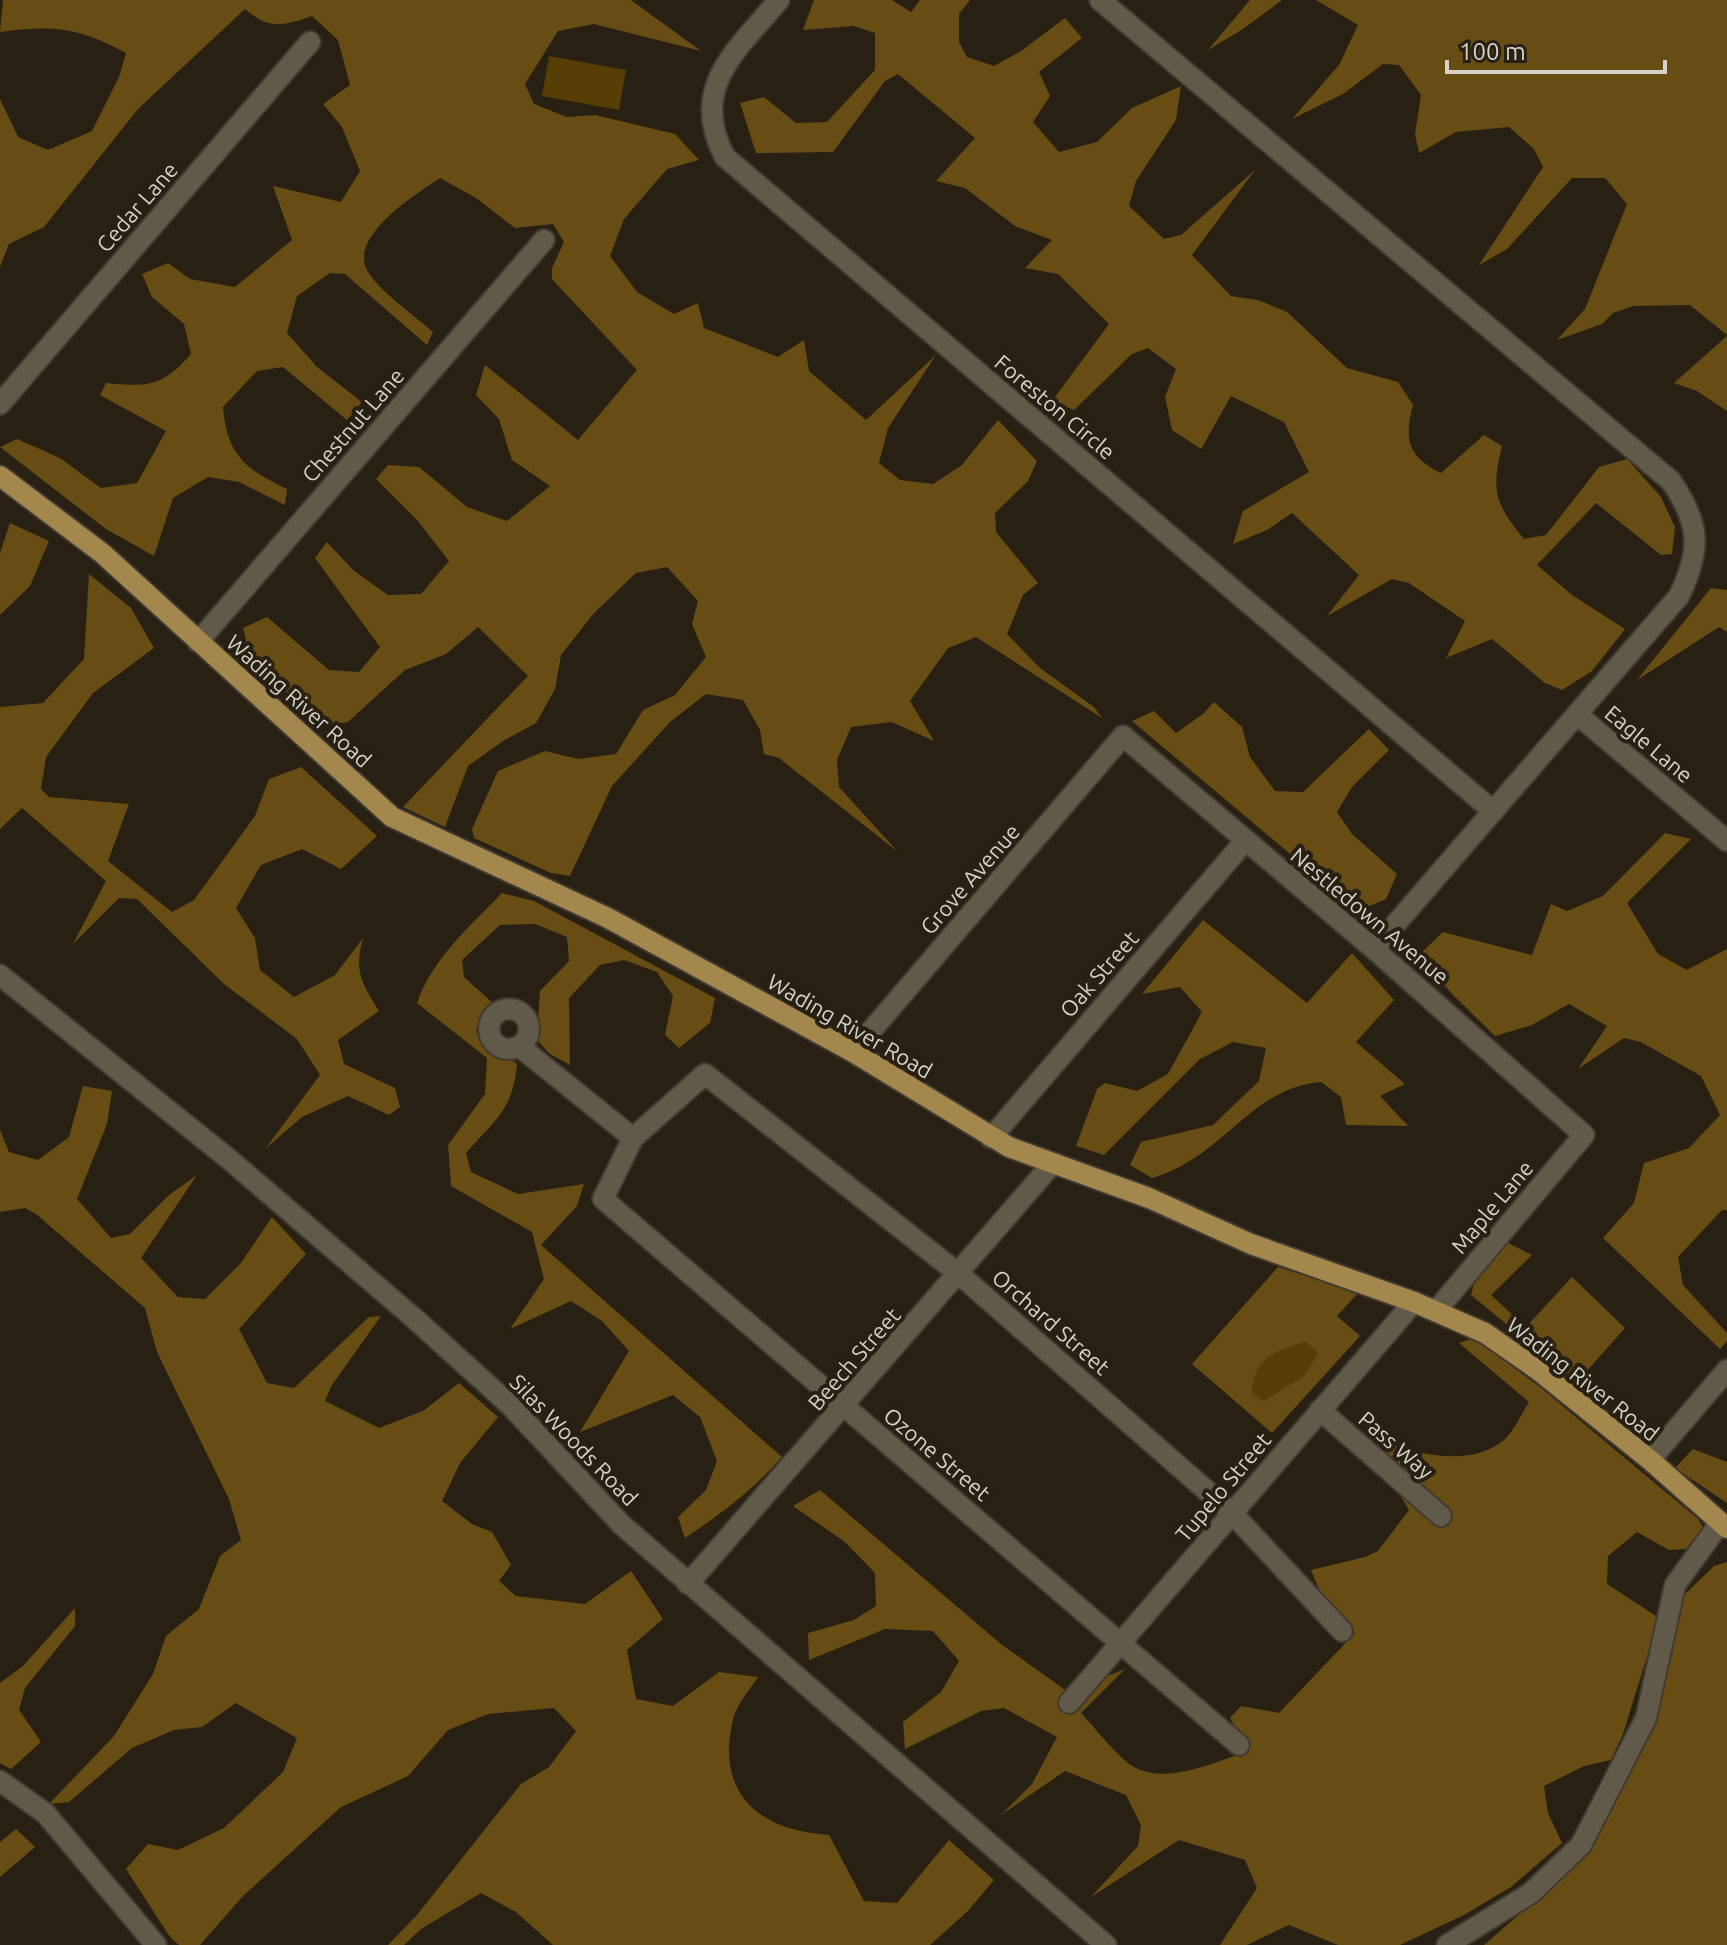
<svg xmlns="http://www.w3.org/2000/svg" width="1727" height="1945" font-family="Ubuntu,sans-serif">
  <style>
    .green { fill: #563e05 }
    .forest { fill: #674d14; fill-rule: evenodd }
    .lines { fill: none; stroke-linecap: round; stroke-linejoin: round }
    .minor-casing { stroke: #403a31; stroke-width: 24 }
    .major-casing { stroke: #403a31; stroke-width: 24 }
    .minor { stroke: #61594a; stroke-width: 20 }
    .major { stroke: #a3874d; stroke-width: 20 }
    .labels { text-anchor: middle; stroke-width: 8; stroke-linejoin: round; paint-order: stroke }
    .street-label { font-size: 22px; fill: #d6d2c9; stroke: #272013 }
  </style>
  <rect width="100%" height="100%" fill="#272013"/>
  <g class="green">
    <path d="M549 56 626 70 619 110 542 96Z"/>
    <path d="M1306 1342 1318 1353 1304 1376 1263 1401 1252 1393C1254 1355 1276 1351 1306 1342Z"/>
  </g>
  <g class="forest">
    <path d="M3 0H631L701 51 594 24 558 31 525 84 534 104 567 117 595 115 675 134 699 160 667 169 624 219 610 256 637 292 674 314 698 303 704 328 778 357 804 340 809 371 866 420 936 355 888 428 879 463 900 480 933 484 962 465 998 420 1037 461 1028 481 995 513 996 532 1038 583 1023 595 1007 634 1040 668 1094 707 1102 718 976 637 948 648 910 701 934 741 892 722 851 727 837 760 839 787 898 852 779 758 764 754 760 730 743 700 706 694 670 722 612 786 570 876 551 873 474 838 472 829 498 771 545 751 578 759 616 754 643 710 675 695 706 657 692 624 698 601 667 567 636 573 594 613 561 655 555 689 536 723 503 741 468 766 445 827 403 807 528 676 478 627 446 654 405 670 348 722 321 727 250 658 243 628 267 617 329 670 359 672 380 647 315 558 327 542 354 571 388 595 421 594 449 561 418 521 376 479 388 465 419 467 467 507 507 521 550 486 512 460 499 419 476 395 485 365 578 440 637 370 552 279V268L564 242 553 224 515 228 476 198 440 178C416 194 352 234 366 268 376 289 415 316 433 332L427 345 345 274 330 273 297 296 287 333 317 367 362 402 347 420 283 367 257 371 223 407C227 456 246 469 287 489L285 505 239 482 208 477 173 498 154 556 106 529 0 447 17 439 60 458 101 488 137 483 166 431 100 395 106 383C148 387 162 387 191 354L184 324 152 297 142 274 168 263 190 279 235 287 292 240 273 186 341 202 360 171 342 127 323 104 350 85 338 40 312 16C284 26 269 30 245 9L138 109 44 227 9 244 0 267V99L18 137 48 150 92 131 119 77 126 53C77 27 54 25 0 32Z"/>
    <path d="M814 0H892L911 12 920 0H970L959 14V42L967 57 994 66 1021 51 1065 18 1082 38 1039 72 1050 96 1033 122 1059 152 1097 142 1132 108 1181 86 1176 120 1136 181 1129 206 1164 239 1181 235 1255 170 1192 255 1231 296 1258 300 1287 312 1347 368 1398 382 1413 405C1404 439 1407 456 1441 473L1484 435 1502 446C1491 492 1495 503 1524 539L1546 535 1599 467 1627 459 1661 497 1675 527 1672 554 1661 555 1596 503 1537 565 1572 595 1625 629 1592 671 1562 690 1545 683 1492 639 1446 658 1465 621 1409 583 1392 579 1327 616 1359 575 1292 513 1267 530 1233 544 1243 511 1309 472 1284 422 1231 396 1201 449 1172 430 1165 397 1176 369 1148 348 1132 354 1074 410 1052 401 1109 324 1058 274 1025 268 1052 240 1015 226 965 188 936 181 975 138 898 74 885 81 833 152 756 153 740 103 764 97 796 123 827 122 875 70V33L854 26 803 30Z"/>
    <path d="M1250 0H1282L1243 29 1208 50Z"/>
    <path d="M1316 0H1727V335L1690 305 1633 306 1613 313 1602 324 1557 340 1585 309 1627 204 1605 178H1572L1507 249 1479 265 1543 167 1534 149 1509 127 1456 132 1419 153 1415 134 1421 95 1399 65 1383 64 1343 94 1292 119 1339 65 1358 25Z"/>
    <path d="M1727 336V411L1697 391 1674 383Z"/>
    <path d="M10 523 49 541 30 586 0 615V553Z"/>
    <path d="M89 574 131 608 154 648 93 693 46 757 41 789 49 797 129 804 108 861 172 912 194 900 255 816 269 779 301 767 377 836 341 869 302 849 261 865 236 908 255 938 260 970 294 997 335 975 363 938C354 971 361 982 379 1011L338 1040 344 1064 395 1088 400 1107 389 1115 348 1096 302 1117 265 1149 320 1075 297 1039 224 984 137 899 119 898 73 944 106 881 22 808 0 829V707L43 703 84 659Z"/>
    <path d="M1711 588 1727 590V632L1719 627 1637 680Z"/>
    <path d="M1214 702 1242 727 1250 757 1275 791 1303 792 1369 729 1389 750 1352 787 1337 812 1352 834 1397 874 1386 899 1358 911 1132 721 1154 711 1176 733 1203 714Z"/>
    <path d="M1665 833 1691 839 1627 903 1658 954 1687 970 1727 949V1210H1722L1678 1257 1683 1285 1727 1333V1341L1720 1349 1603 1238 1634 1203 1644 1163 1689 1148 1720 1115 1701 1076 1641 1042 1624 1038 1578 1069 1607 1026 1569 1004 1532 1025 1495 1036 1451 993 1420 954 1443 932 1532 955 1551 904 1567 911 1603 896Z"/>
    <path d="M502 893 534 901 715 998 710 1023 679 1048 665 1035 673 996 657 972 624 960 600 965 569 998 570 1065 550 1054 537 1040 540 991 569 961 567 937 535 924 500 925 462 960 464 977 494 1004 483 1013 476 1032 517 1064C513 1110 495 1120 466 1153L471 1172 518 1194 584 1184 577 1206 541 1245 782 1457C753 1490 721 1514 685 1538L678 1517 706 1490 717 1461 700 1417 673 1395 580 1432 629 1351 602 1321 571 1301 510 1329 544 1279 532 1232 451 1186 448 1145 485 1094 487 1058 417 1003C432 959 470 926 502 893Z"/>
    <path d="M1203 920 1307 1003 1352 953 1394 1000 1356 1042 1405 1084 1380 1096 1408 1126 1346 1125 1341 1097 1321 1082C1251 1087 1223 1158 1152 1178L1130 1165 1141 1142 1213 1125 1259 1081 1266 1048 1233 1042 1200 1059 1104 1155 1076 1146 1097 1089 1105 1083 1137 1091 1168 1074 1202 1012 1180 987 1142 994Z"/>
    <path d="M83 1086 112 1091 107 1124 77 1199 111 1238 130 1234 169 1195 197 1175 141 1258 178 1297 205 1299 241 1263 272 1217 306 1254 239 1329 267 1383 294 1388 369 1317 381 1316 332 1385 325 1401 379 1428 423 1411 459 1383 498 1417 460 1463 442 1501 472 1524 492 1532 511 1565 499 1581 516 1596 585 1604 631 1571 663 1619 627 1650 636 1699 673 1706 719 1672 758 1677C750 1689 736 1705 733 1720 715 1794 760 1831 829 1835L864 1901 897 1903 949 1840 994 1880 968 1911 930 1945H553L516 1912 481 1893 421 1929 404 1945H388L417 1915 521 1784 549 1767 576 1731 554 1708 488 1714 448 1730 408 1776 341 1807 243 1896 200 1945H179L170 1937 126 1869 148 1844 178 1850 224 1828 283 1772 297 1738 236 1703 202 1727 174 1730 132 1748 69 1802 49 1804 114 1736 153 1674 166 1636 199 1609 220 1556 241 1540 229 1499 157 1352 145 1308 36 1214 25 1208 0 1212V1130L9 1152 38 1160 69 1137Z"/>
    <path d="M1508 1243 1532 1255 1491 1295 1526 1327 1572 1277 1625 1328 1577 1382 1471 1295 1476 1276Z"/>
    <path d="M1278 1267 1358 1293 1337 1316 1360 1336 1272 1433 1192 1364ZM1306 1342 1318 1353 1304 1376 1263 1401 1252 1393C1254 1356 1276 1351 1306 1342Z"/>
    <path d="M1474 1338 1541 1388 1698 1519 1704 1529 1686 1549 1669 1550 1637 1532 1608 1556 1607 1584 1659 1618 1623 1734 1611 1760 1584 1766 1544 1786 1548 1813 1562 1843 1511 1887 1464 1915 1400 1945H1338L1289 1925 1247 1945H1220L1257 1888 1245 1860 1179 1840 1091 1897 1138 1846 1141 1825 1126 1795 1065 1771 1001 1815 1032 1784 1057 1737 1004 1708 981 1711 905 1749 903 1722 941 1692 959 1661 933 1631 885 1629 809 1660 808 1633 854 1620 876 1606 875 1573 845 1542 793 1506 820 1490 1001 1644 1068 1692 1125 1669 1081 1713C1096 1729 1111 1749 1128 1763 1162 1789 1214 1761 1248 1752L1230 1718 1241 1706 1279 1713 1355 1633 1321 1594 1311 1570 1365 1557 1378 1551 1409 1510 1364 1434C1403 1451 1467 1471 1504 1440 1514 1431 1522 1413 1529 1402L1459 1343Z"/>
    <path d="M1693 1449 1727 1462V1503L1675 1468Z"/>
    <path d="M1727 1562V1945H1484L1532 1903 1655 1716 1683 1596 1714 1566Z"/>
    <path d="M75 1608V1626L25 1688 19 1710 41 1742 11 1769 0 1763V1683L23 1666Z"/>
    <path d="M16 1829 35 1847 0 1877V1842Z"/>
  </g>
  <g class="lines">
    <g class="minor-casing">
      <g id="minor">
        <path d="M779 0C737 50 688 88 725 157L1493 811"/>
        <path d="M1100 0 1671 481C1700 524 1702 549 1679 596L1374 949"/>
        <path d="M0 404 310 42"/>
        <path d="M198 642 544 240"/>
        <path d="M1578 715 1727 841"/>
        <path d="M0 975 230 1160 415 1319 510 1405 622 1525 1106 1945"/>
        <circle cx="509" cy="1029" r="20"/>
        <path d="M520 1047 633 1138"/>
        <path d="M853 1052 1123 736 1374 949 1584 1135 1436 1311"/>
        <path d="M991 1138 1244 842"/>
        <path d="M1320 1410 1441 1516"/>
        <path d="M1650 1460 1727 1370"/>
        <path d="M688 1584 1053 1163"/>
        <path d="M1069 1703 1414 1302"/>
        <path d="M1239 1745 603 1199 633 1138 705 1074 959 1274 1231 1512 1342 1631"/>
        <path d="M0 1781 45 1813 156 1945"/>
        <path d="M1447 1945 1531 1893 1581 1845 1646 1718 1675 1585 1720 1523"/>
      </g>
    </g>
    <g class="major-casing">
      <path id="major" d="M0 476 102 553 392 817 608 918 853 1052 1009 1147 1149 1198 1251 1244 1414 1302 1485 1333 1538 1370 1650 1460 1727 1528"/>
    </g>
    <use href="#minor" class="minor"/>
    <use href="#major" class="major"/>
  </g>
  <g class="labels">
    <g class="street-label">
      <text transform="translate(137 207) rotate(-49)" y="8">Cedar Lane</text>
      <text transform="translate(1055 407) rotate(40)" y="8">Foreston Circle</text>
      <text transform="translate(353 425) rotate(-49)" y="8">Chestnut Lane</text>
      <text transform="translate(299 701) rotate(42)" y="8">Wading River Road</text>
      <text transform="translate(1649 744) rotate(40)" y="8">Eagle Lane</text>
      <text transform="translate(970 879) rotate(-49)" y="8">Grove Avenue</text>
      <text transform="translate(1370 916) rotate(40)" y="8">Nestledown Avenue</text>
      <text transform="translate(1099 974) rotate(-49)" y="8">Oak Street</text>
      <text transform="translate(850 1026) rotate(30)" y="8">Wading River Road</text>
      <text transform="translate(1492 1207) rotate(-50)" y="8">Maple Lane</text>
      <text transform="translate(1051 1322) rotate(41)" y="8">Orchard Street</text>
      <text transform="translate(854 1359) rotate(-49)" y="8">Beech Street</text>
      <text transform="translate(1583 1379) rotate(38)" y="8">Wading River Road</text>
      <text transform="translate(574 1440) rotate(46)" y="8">Silas Woods Road</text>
      <text transform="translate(1396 1445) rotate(41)" y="8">Pass Way</text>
      <text transform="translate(937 1454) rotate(40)" y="8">Ozone Street</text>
      <text transform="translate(1223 1487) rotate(-50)" y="8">Tupelo Street</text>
    </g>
  </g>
  <path d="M1447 60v12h218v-12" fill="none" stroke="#d6d2c9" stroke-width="4"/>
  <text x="1459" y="60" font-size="24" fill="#d6d2c9" stroke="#272013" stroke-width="6" paint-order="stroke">100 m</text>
</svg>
